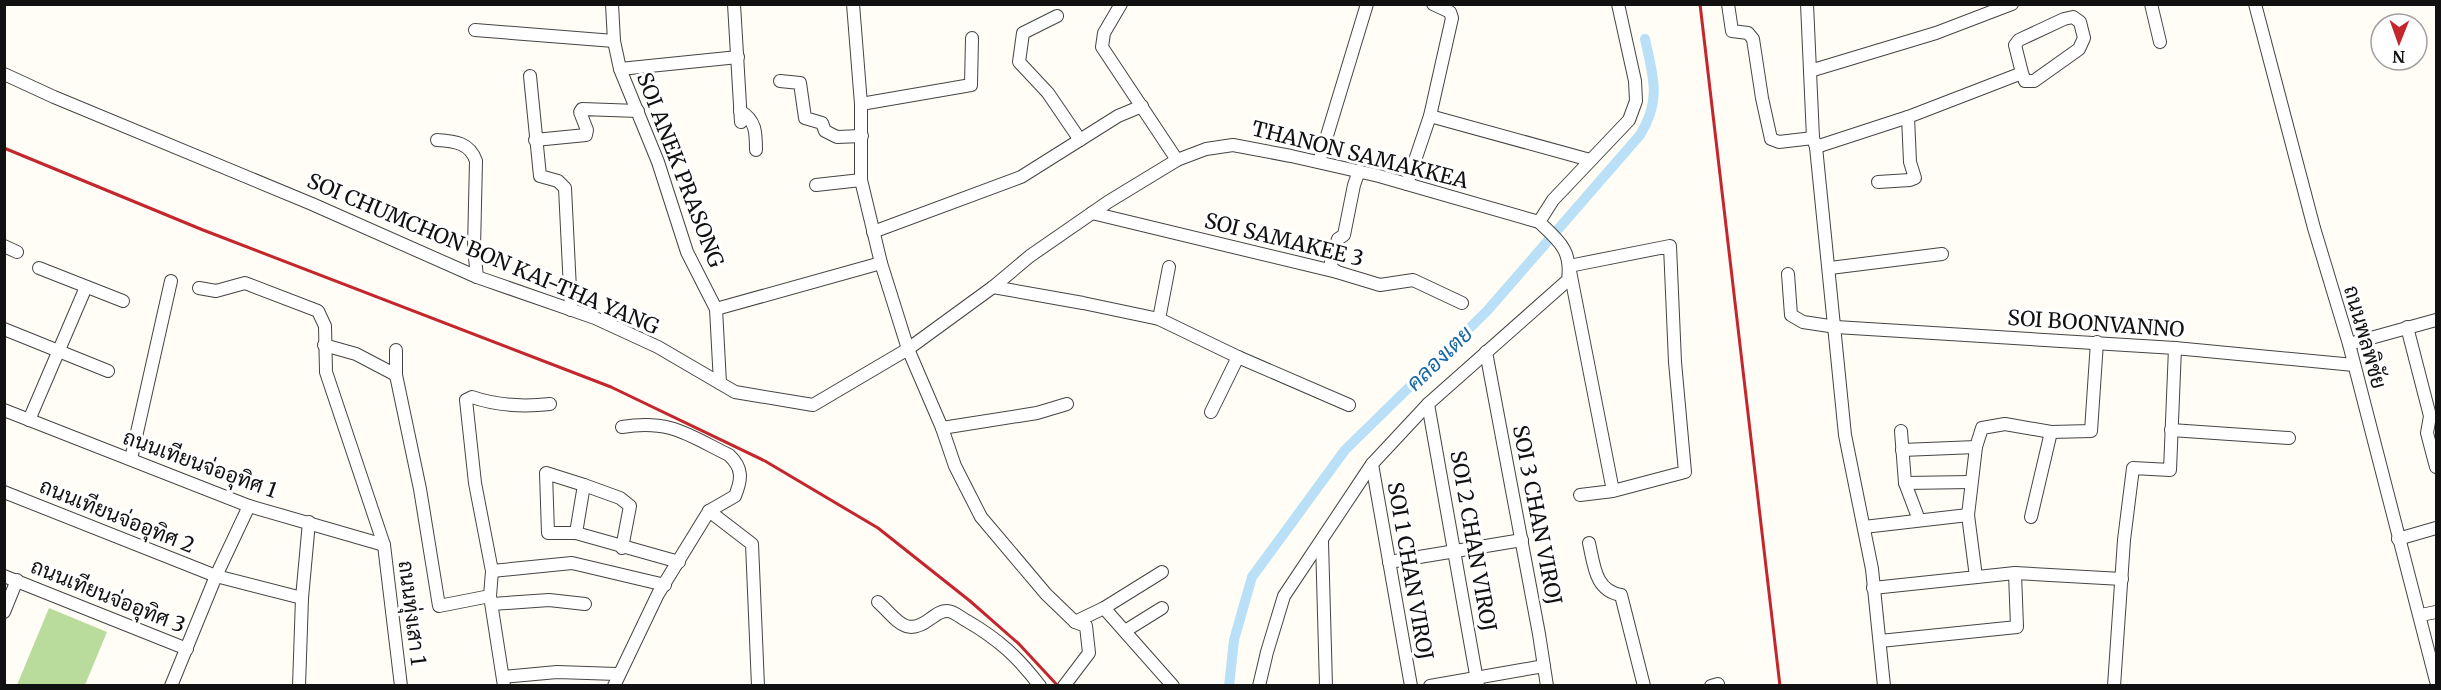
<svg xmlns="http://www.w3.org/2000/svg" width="2441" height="690" font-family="Merriweather,Sarabun,serif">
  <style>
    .forest { fill: #b9dc9c }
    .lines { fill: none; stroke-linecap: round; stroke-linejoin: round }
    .canal { stroke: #b9e0f7; stroke-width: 10 }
    .minor-casing { stroke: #444; stroke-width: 14 }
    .minor { stroke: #fff; stroke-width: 12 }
    .rail { stroke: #c4262e; stroke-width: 3 }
    .labels { text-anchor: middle; stroke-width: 6; stroke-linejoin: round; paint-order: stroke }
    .street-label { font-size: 21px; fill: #111; stroke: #fff }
    .water-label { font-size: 22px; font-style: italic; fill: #1768a6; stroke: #fff }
  </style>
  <rect width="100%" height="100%" fill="#fffdf5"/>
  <path class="forest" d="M49 608 107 632 85 685H17Z"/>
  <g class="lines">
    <path class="canal" d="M1229 686 1234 640 1252 577 1345 450 1487 311 1640 135C1662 100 1653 76 1645 39"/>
    <g class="minor-casing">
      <g id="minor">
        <path d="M612 4 614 41 620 69 658 162 687 252 716 309 720 383"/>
        <path d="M734 4 741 122"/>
        <path d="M853 4 861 104V180L881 263 908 349 942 428 955 466 981 517 1046 594 1075 622 1086 626 1089 653 1064 686"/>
        <path d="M1121 4 1104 33 1102 47 1177 160"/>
        <path d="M1728 4 1732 31 1748 33 1753 39 1762 98 1771 139 1779 142 1813 138"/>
        <path d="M1807 4 1813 138 1816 147 1845 435 1872 569 1884 686"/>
        <path d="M2151 4 2160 42"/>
        <path d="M2255 4 2314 228 2349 344 2436 681"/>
        <path d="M1057 16 1023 33 1019 62 1048 93 1080 140"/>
        <path d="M475 30 614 41"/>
        <path d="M620 69 738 57"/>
        <path d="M1810 71 1936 33 2012 4"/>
        <path d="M4 74 54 97 312 204 477 277 595 318 658 347 735 392 813 405 908 349 993 287 1030 256 1108 202 1177 160 1206 149 1233 145 1291 156 1379 176 1539 222"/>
        <path d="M530 76 540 176 558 181 565 188 571 310"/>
        <path d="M780 81 800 83 805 118 822 123 825 131 837 137 862 136"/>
        <path d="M861 104 971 85 972 38"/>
        <path d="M740 111C756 120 756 133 756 150"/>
        <path d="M1430 116 1590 160"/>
        <path d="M437 140C455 141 470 143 476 161L474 248 477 277"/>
        <path d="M535 140 586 135 587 130 580 112 582 109 638 111"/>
        <path d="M1816 147 1908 117 2022 73 2015 45 2019 40 2064 19 2073 17 2080 22 2084 38 2079 49 2034 81H2025L2022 73"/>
        <path d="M1319 162 1367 4"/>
        <path d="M1878 182 1910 180 1915 178 1910 162 1908 117"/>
        <path d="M1407 184 1430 116 1452 18 1450 12 1433 4"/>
        <path d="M816 185 861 180"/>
        <path d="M1092 213 1337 272 1380 285 1413 280 1462 303"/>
        <path d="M873 232 1021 177 1118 116 1142 106"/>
        <path d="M4 246 17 252"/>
        <path d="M39 268 123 301"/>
        <path d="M1830 268 1942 254"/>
        <path d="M1337 272 1330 266 1338 239 1344 235 1354 185 1359 171"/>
        <path d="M1788 274 1791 315 1803 322 1836 327 2175 348 2354 365"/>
        <path d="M993 287 1083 303 1159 319 1238 357 1349 405"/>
        <path d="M199 288 216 291 245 283 318 311 325 326 326 372 384 545 401 686"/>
        <path d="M716 309 881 263"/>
        <path d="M1159 319 1169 267"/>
        <path d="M2407 327 2430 416 2427 433 2436 467"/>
        <path d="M4 329 108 371"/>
        <path d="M2349 344 2436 320"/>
        <path d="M324 345 356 354 396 375"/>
        <path d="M396 350V375L420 489 439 606 490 596"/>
        <path d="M1486 352 1539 634 1547 686"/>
        <path d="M1428 404 1478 686"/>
        <path d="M4 410 249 506 384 545"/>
        <path d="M1211 412 1238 357"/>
        <path d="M29 420 86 287"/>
        <path d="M622 427C670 419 688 435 729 455 743 468 742 479 735 496L709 511"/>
        <path d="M942 428 1037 413 1067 404"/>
        <path d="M2171 430 2289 438"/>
        <path d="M1901 431 1905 483 1919 520"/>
        <path d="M1902 450 1976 447"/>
        <path d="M131 459 171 281"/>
        <path d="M1372 464 1411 686"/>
        <path d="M1905 483 1971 482"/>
        <path d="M584 485 620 498 630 506 622 548"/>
        <path d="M4 492 216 576 302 598"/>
        <path d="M1580 495 1613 491 1685 472 1675 362 1670 246 1569 266 1613 491"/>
        <path d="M709 511 752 544 758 686"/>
        <path d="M2031 517 2051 432"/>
        <path d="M1864 527 1968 515"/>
        <path d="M576 533 584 485 546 473 548 533H576L679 562"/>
        <path d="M2398 539 2436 528"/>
        <path d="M1322 542 1326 686"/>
        <path d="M1589 543C1594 565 1595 591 1621 595L1644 686"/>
        <path d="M1389 562 1522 540"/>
        <path d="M492 571 572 563 665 585"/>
        <path d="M4 576 187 649"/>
        <path d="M1976 577 1968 515 1976 447 1982 428 2005 424 2051 432 2091 431 2097 342"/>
        <path d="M1873 588 2015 573 2122 579"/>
        <path d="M878 602C897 619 905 638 930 619 936 615 940 611 947 611 954 611 961 618 967 621 998 639 1018 657 1040 686"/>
        <path d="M492 604 549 600 585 604"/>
        <path d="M1104 608 1173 686"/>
        <path d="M4 612 17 580"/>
        <path d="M2421 615 2436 612"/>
        <path d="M1075 622 1104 608 1162 572"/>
        <path d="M1125 631 1162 608"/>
        <path d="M1880 641 2017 627 2015 573"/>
        <path d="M503 677 557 672 617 674"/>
        <path d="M171 686 216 576 249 506"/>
        <path d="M299 686 302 598 309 522"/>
        <path d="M504 686 490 596 492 571 475 483 466 400 472 397C498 406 523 407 550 404"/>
        <path d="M614 686 658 594 709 511"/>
        <path d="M1259 686 1267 652 1284 596 1372 464 1428 404 1568 280C1572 250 1559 241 1539 222L1553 200 1629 120 1636 101 1635 81 1618 4"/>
        <path d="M1430 686 1544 666"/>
        <path d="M1711 686 1718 684"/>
        <path d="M2114 686 2124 540 2133 468 2170 470 2175 348"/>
      </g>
    </g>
    <use href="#minor" class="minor"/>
    <g class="rail">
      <path d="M1700 4 1780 686"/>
      <path d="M4 148 203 230 611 387 765 461 878 528 970 601 1019 644 1058 686"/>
    </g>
  </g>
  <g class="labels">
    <g class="street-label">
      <text transform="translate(1360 155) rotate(14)" y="7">THANON SAMAKKEA</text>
      <text transform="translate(680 170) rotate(69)" y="7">SOI ANEK PRASONG</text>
      <text transform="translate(1284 240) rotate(14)" y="7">SOI SAMAKEE 3</text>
      <text transform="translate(483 254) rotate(23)" y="7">SOI CHUMCHON BON KAI-THA YANG</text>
      <text transform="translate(2096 324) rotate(4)" y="7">SOI BOONVANNO</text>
      <text transform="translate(2365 337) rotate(74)" y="7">ถนนพลพิชัย</text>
      <text transform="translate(200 464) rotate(20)" y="7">ถนนเทียนจ่ออุทิศ 1</text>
      <text transform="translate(1537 515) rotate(79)" y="7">SOI 3 CHAN VIROJ</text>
      <text transform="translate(117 516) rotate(22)" y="7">ถนนเทียนจ่ออุทิศ 2</text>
      <text transform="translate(1473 541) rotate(80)" y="7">SOI 2 CHAN VIROJ</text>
      <text transform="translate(1410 571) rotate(80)" y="7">SOI 1 CHAN VIROJ</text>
      <text transform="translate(108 596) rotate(22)" y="7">ถนนเทียนจ่ออุทิศ 3</text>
      <text transform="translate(412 613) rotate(83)" y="7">ถนนทุ่งเสา 1</text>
    </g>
    <g class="water-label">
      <text transform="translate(1439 358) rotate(-44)" y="8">คลองเตย</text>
    </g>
  </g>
  <rect width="2441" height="690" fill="none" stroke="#111111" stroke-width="12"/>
  <g transform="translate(2399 42) rotate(181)"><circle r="28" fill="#ffffff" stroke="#a0a0a0" stroke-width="1.5"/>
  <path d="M0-4.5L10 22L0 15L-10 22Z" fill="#c4262e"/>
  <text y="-9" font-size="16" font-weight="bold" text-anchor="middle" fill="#111111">N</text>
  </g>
</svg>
